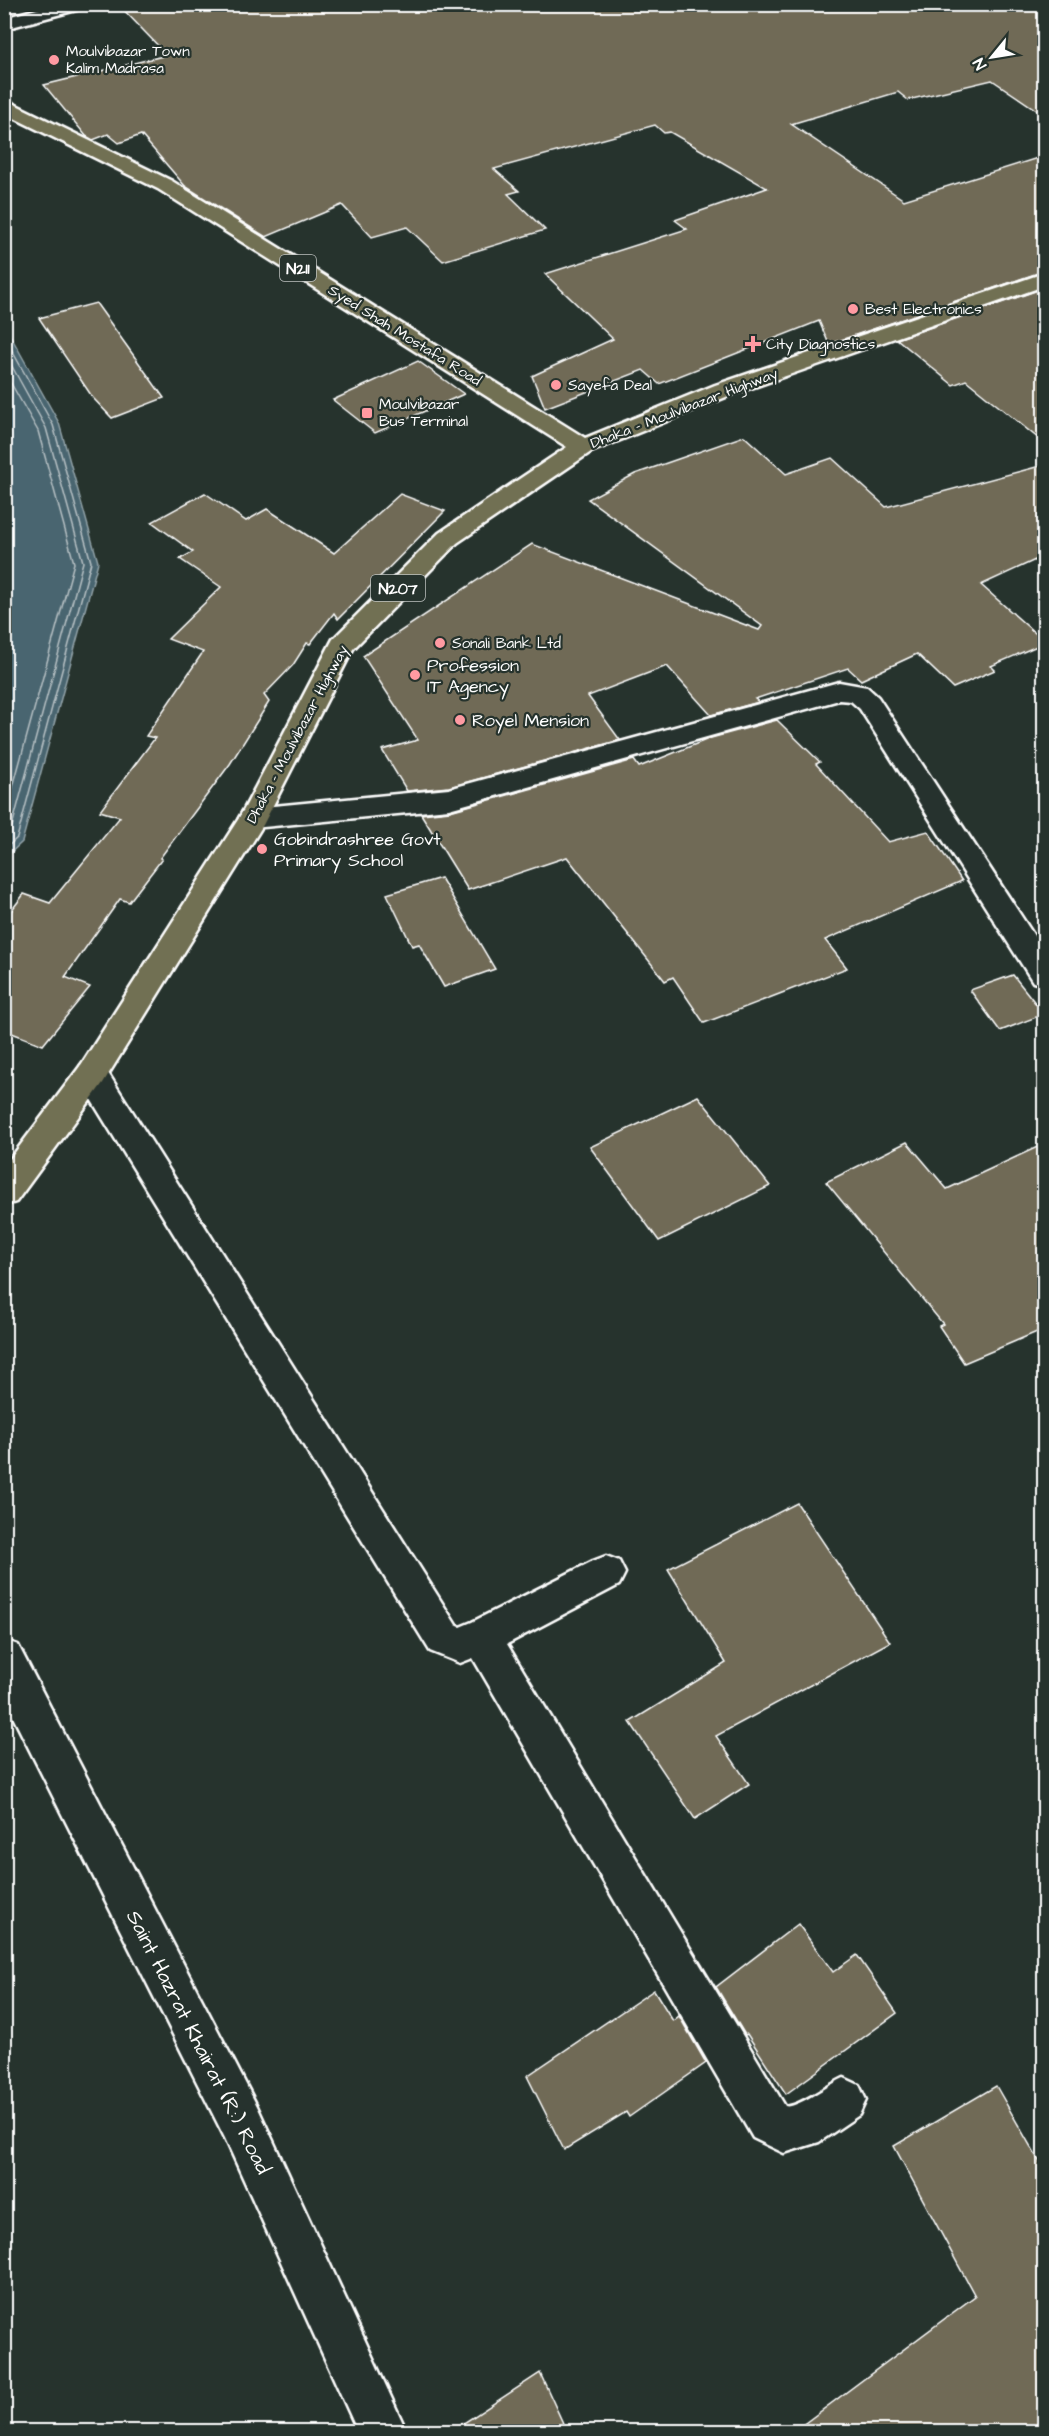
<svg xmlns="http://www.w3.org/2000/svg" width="1049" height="2436" font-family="'Architects Daughter',sans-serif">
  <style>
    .water { fill: #4a656f; stroke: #92a3a9; stroke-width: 1.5 }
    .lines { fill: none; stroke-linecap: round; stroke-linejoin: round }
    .shore { stroke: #b7c1c5; stroke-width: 1.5 }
    .building { fill: #6f6a57; stroke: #fff; stroke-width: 1.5 }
    .street-casing { stroke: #fff; stroke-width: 5 }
    .highway-casing { stroke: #fff; stroke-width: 5 }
    .street { fill: #26332d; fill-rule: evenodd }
    .highway { fill: #716f52; fill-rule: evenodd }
    .poi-dot { fill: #ff9aa2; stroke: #26332d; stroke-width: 2 }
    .labels { text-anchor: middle; stroke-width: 4.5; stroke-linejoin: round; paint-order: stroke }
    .far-poi-label { font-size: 15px; fill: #fff; stroke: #26332d; text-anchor: start }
    .far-street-label { font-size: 15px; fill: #fff; stroke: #26332d }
    .shield { fill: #26332d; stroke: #bec2c0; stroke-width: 1.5 }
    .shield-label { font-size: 16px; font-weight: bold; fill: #fff }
    .poi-label { font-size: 18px; fill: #fff; stroke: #26332d; text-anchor: start }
    .near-street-label { font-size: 21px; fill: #fff; stroke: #26332d }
  </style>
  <rect width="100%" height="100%" fill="#26332d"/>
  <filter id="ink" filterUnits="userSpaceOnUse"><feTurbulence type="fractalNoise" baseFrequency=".0167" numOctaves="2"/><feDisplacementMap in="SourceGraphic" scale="12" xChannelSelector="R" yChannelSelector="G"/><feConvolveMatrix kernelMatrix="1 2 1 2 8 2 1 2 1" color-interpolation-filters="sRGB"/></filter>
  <g filter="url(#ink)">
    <path class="water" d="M4 324 59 423 98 562 22 842 5 858Z"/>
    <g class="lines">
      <g class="shore">
        <path d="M4 336 53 425 91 562 17 838 4 850"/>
        <path d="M4 352 46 428 83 562 10 834 4 840"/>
        <path d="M4 371 38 431 74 563 4 820"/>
      </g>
    </g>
    <g class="building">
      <path d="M118 4H1044V115L992 80 908 100 898 92 791 124 904 200 1044 156V271L829 344 819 321 659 384 643 370 545 408 532 376 613 339 545 274 687 229 675 220 767 188 670 132 664 133 655 125 494 169 519 191 508 194 545 230 443 261 407 227 372 237 342 205 266 237 185 186 141 135 119 143 108 134 93 140 86 136 44 85 167 55Z"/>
      <path d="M1044 288V443L966 380 953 385 897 339Z"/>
      <path d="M96 303 164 398 112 418 93 398 39 318Z"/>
      <path d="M418 361 464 394 375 433 333 400Z"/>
      <path d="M744 436 786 474 832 458 886 507 1044 465V556L981 585 1044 641V643L991 666 995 670 953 688 917 654 861 680 848 668 755 699 759 702 711 715 667 666 588 696 620 740 449 787 407 791 382 750 418 740 363 656 532 544 759 630 762 626 588 499 635 474Z"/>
      <path d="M205 493 246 521 267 509 334 553 400 494 445 511 338 619 334 613 310 644 307 643 293 665 264 695 269 702 230 764 160 858 162 859 129 902 120 899 65 977 90 987 43 1045 4 1030V920L24 894 50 903 120 817 100 811 155 738 146 736 203 652 168 639 221 587 180 559 193 552 152 522Z"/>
      <path d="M777 720 820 762 816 764 888 842 928 831 962 881 825 940 847 968 704 1023 673 977 665 981 567 857 468 890 421 814 450 811 634 760 639 767 711 738Z"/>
      <path d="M441 878 495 969 444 987 419 944 412 946 387 894Z"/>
      <path d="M1013 975 1044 1014 1000 1031 970 990Z"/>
      <path d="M698 1096 770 1186 659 1241 590 1147Z"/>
      <path d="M907 1142 947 1189 1044 1144V1329L964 1363 939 1326 943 1324 826 1182Z"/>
      <path d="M797 1503 890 1642 716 1736 749 1784 695 1819 630 1722 726 1663 668 1569Z"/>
      <path d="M798 1924 833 1972 857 1955 897 2013 786 2094 747 2034 745 2035 716 1987Z"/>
      <path d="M654 1990 673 2021 679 2016 706 2063 629 2117 626 2112 564 2150 527 2076Z"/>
      <path d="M996 2086 1044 2170V2432H793L975 2296 894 2146Z"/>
      <path d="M540 2373 567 2432H450Z"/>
    </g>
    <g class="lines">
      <g class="street-casing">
        <g id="street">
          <path d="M55 4H87L84 8 4 29V18Z"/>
          <path d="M839 682 867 687 878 697 1044 951V985L1033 982 860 709 851 701 839 700 449 809 253 828 243 825 239 818 243 811 253 808 449 789Z"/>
          <path d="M92 1062 103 1065 456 1625 460 1627 472 1622 593 1561 606 1556 619 1561 625 1573 619 1585 507 1644 785 2106C795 2110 830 2084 844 2078L859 2085 866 2100 859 2115 819 2142 784 2153 753 2138 473 1658 460 1663 430 1651 81 1083 76 1074 81 1065Z"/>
          <path d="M4 1640 18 1645 257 2106 407 2432H358L225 2138 4 1699Z"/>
        </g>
      </g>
      <g class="highway-casing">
        <path id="highway" d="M4 99 172 181 585 438 715 385 1044 273V286L731 395 591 452 457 543 353 649 263 825 103 1083 16 1202 4 1206V1167L81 1065 241 815 333 639 439 533 567 447 158 189 4 113Z"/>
      </g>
      <use href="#street" class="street"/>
      <use href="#highway" class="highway"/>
    </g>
  </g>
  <g class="poi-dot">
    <circle cx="54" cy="60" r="6"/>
    <circle cx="853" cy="309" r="6"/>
    <path d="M750 335h6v6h6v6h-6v6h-6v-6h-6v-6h6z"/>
    <circle cx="556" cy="385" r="6"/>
    <rect x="361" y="407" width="12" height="12" rx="3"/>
    <circle cx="440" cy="643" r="6"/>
    <circle cx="415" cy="675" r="6"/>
    <circle cx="460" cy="720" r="6"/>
    <circle cx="262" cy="849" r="6"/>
  </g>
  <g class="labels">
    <g class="far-poi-label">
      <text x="66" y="56">Moulvibazar Town<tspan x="66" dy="17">Kalim Madrasa</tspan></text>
      <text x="865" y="314">Best Electronics</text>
      <text x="766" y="349">City Diagnostics</text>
      <text x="568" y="390">Sayefa Deal</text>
      <text x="379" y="409">Moulvibazar<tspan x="379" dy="17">Bus Terminal</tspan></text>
      <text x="452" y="648">Sonali Bank Ltd</text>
    </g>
    <g class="far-street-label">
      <text transform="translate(405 335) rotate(32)" y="5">Syed Shah Mostafa Road</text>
      <text transform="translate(684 408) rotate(-21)" y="5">Dhaka - Moulvibazar Highway</text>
      <text transform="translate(297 734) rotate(-62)" y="5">Dhaka - Moulvibazar Highway</text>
    </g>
    <g class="shield">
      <rect x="280" y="255" width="36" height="26" rx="4.5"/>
      <rect x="371" y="575" width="54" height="26" rx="4.5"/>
    </g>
    <g class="shield-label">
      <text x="298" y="274">N211</text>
      <text x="398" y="594">N207</text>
    </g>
    <g class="poi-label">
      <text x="427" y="671">Profession<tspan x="427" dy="21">IT Agency</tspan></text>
      <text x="472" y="726">Royel Mension</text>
      <text x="274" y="845">Gobindrashree Govt<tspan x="274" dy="21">Primary School</tspan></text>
    </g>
    <g class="near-street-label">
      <text transform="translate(199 2042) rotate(63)" y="7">Saint Hazrat Khairat (R:) Road</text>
    </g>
  </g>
  <rect width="1049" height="2436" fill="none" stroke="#26332d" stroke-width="24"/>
  <rect x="12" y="12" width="1025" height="2412" fill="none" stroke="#fff" stroke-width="2" filter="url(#ink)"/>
  <g transform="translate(992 57) rotate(240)" stroke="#26332d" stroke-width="4.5" paint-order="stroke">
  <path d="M0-4.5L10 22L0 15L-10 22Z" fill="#ffffff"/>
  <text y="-9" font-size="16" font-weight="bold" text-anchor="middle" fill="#ffffff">N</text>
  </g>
</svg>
